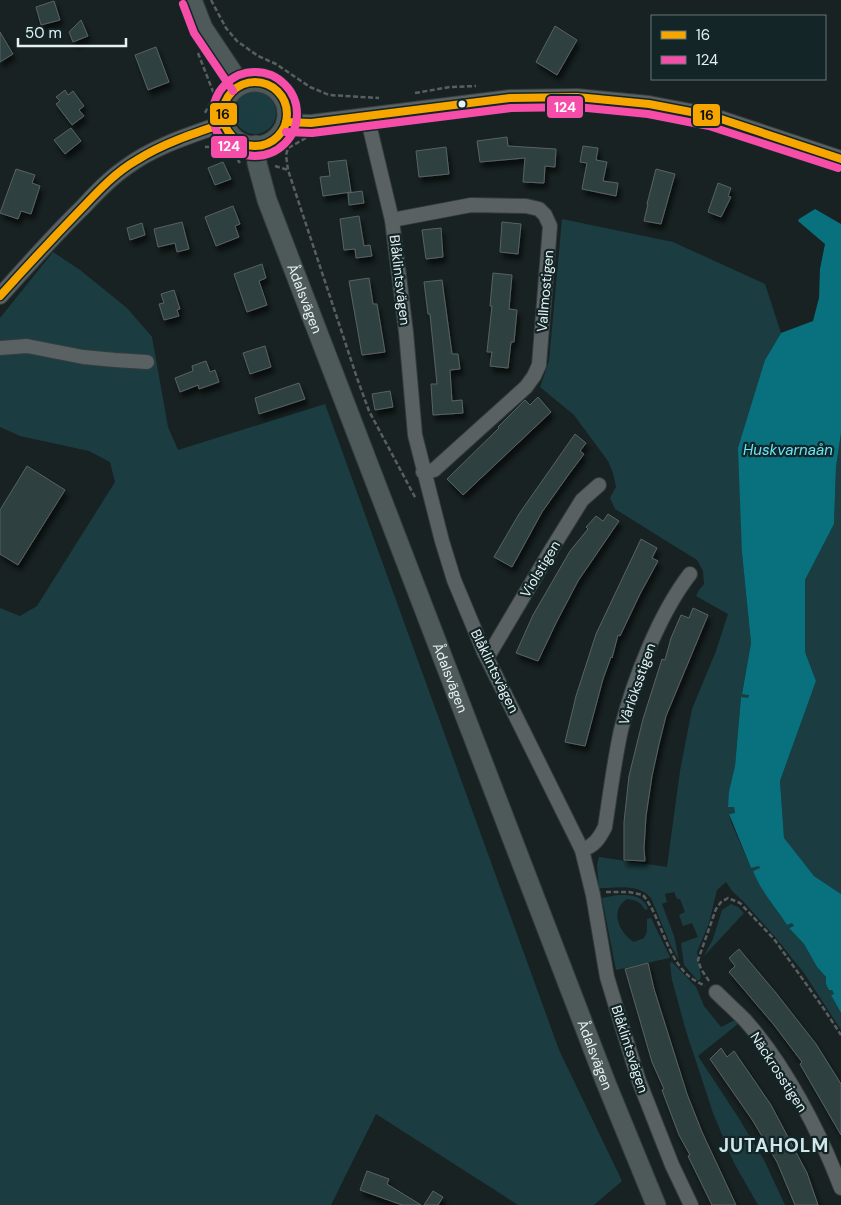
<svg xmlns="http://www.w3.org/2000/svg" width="841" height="1205" font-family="'DM Sans',sans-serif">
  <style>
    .green { fill: #1b3d41 }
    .water { fill: #08717d }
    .building { fill: #2e3f40; stroke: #596263; filter: url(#shadow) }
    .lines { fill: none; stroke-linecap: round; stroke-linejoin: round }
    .minor-casing { stroke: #353c3d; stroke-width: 16 }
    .tertiary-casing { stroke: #353c3d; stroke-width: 18 }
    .secondary-casing { stroke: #353c3d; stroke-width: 21 }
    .path { stroke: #595f60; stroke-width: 2.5; stroke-dasharray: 5 2.5; stroke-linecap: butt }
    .minor { stroke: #596163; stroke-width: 14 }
    .tertiary { stroke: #596163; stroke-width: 16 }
    .secondary { stroke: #4e5959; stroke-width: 19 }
    .bus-1-casing { stroke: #132527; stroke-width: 11 }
    .bus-2-casing { stroke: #132527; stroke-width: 11 }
    .bus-1 { stroke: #f7a600; stroke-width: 8 }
    .bus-2 { stroke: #f54da8; stroke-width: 8 }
    .bus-dot { fill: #e5f0f2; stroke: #132527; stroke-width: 2 }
    .labels { text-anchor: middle; stroke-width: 4.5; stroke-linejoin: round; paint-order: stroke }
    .street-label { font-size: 14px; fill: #e5f0f2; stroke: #132527 }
    .water-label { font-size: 15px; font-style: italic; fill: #69e7f9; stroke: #132527 }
    .district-label { font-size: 19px; font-weight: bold; letter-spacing: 1px; fill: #d1e8eb; stroke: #132527 }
    .line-badge { stroke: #132527; stroke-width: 2 }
    .badge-label { font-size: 14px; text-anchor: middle; font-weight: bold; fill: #fff }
    .pale-badge-label { font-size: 14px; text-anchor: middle; font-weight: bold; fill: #111 }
  </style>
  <defs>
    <filter id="shadow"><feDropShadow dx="3" dy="5.5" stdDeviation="2.5" flood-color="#0009"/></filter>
  </defs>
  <rect width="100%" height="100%" fill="#182222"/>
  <g class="green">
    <circle cx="255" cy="113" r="21"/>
    <path d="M562 219 673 242 765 284 781 333 765 360 742 553 751 643 742 693 749 694 748 699 741 697 735 766 728 807H734L735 813 729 814 731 822 751 868 759 865 760 869 753 871 771 903 787 925 792 923 794 926 789 928 804 944 817 967 826 977 834 994 831 995 841 1013V1030L804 973 776 938 743 901 732 891 726 882 717 890 709 923 697 952 701 978 698 981 684 965 681 943 698 937 692 923 683 926 679 915 685 912 680 899H677L674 892 665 894 667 902 662 904 674 936 679 960 671 946 651 898C638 883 617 888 599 888L597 865 599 857 667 867 680 771 692 709 716 651 728 614 696 596 699 590 704 584 703 571 697 560 615 509 610 498 616 487 613 473 608 461 574 415 540 387 549 361Z"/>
    <path d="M53 252 80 270 127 308 152 337 168 427 178 450 325 404 559 1050 622 1181 594 1205H518L376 1114 331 1205H0V608L20 616 37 606 115 482 110 462 89 451 20 436 0 427V318Z"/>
    <path d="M841 433V894L814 876 784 839 780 781 816 681 805 652V580L834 524 836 467Z"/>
    <path d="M618 895C631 895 643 895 648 909L645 910C641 902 636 900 627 899 609 910 619 933 634 942L644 938 647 932V919L651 918 670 957 669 958 616 970 602 898Z"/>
    <path d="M731 904 738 907 744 913 704 956 713 939 722 910Z"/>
    <path d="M672 962 696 987 704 1006 721 1027 735 1020 739 1023 698 1056 738 1117 764 1160 785 1205H758L734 1163 713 1113 686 1031 672 980 670 963Z"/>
  </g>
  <path class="water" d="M815 209 841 224V433L836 467 834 524 805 580V652L816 681 780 781 784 838 814 876 841 894V1013L831 995 834 994 832 990H829L826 984V977L817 967 804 944 789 928 794 926 792 923 787 925C775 907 761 891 753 871L760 868 759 866 751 868 729 814 735 813 734 807H728L729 792 735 766 741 697 748 698 749 695 742 694 751 643 742 553 738 448 765 360 781 333 813 321 819 298 820 269 825 244 798 221 799 219Z"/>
  <g class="building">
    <path d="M54 1 60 20 41 25 36 7Z"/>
    <path d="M81 20 88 36 73 42 69 32Z"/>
    <path d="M555 26 577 40 557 75 536 62Z"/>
    <path d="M0 32 13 54 0 62Z"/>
    <path d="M156 47 169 82 148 90 135 55Z"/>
    <path d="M65 90 68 95 73 91 84 106 79 110 84 116 72 125 56 104 60 101 56 97Z"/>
    <path d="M71 128 81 141 65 154 54 140Z"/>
    <path d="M507 137 508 146 556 149 555 167 545 166 544 183 523 182 525 158 480 162 477 141Z"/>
    <path d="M583 146 598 148 596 160 607 162 603 181 618 183 616 196 582 189 587 163 580 162Z"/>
    <path d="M446 147 449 174 419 177 416 151Z"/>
    <path d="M346 160 351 192 323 196 320 177 330 176 328 162Z"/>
    <path d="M223 162 231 179 215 185 208 168Z"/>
    <path d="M16 169 35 175 32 183 40 186 31 214 21 211 18 219 0 213Z"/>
    <path d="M656 169 675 174 661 224 644 221 648 204H647Z"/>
    <path d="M718 183 731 188 728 196 731 197 721 217 708 212Z"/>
    <path d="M362 191 364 203 349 205 348 193Z"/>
    <path d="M233 206 240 224 235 226 239 237 216 246 205 217Z"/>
    <path d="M359 216 364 246 370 245 372 256 356 258 355 249 344 250 340 219Z"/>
    <path d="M182 222 189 249 177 252 175 243 158 247 154 229Z"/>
    <path d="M502 222 521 224 518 254 500 252Z"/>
    <path d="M142 223 145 235 130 240 127 228Z"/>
    <path d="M441 228 443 257 426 259 422 230Z"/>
    <path d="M262 264 266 278 259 281 267 305 247 312 234 274Z"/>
    <path d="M493 273 512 275 509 309 517 310 514 342H511L508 368 490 366 492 352H487L492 306H490Z"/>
    <path d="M369 278 373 304H377L385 352 362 355 349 281Z"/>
    <path d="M442 280 452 354H458L460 369 450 370 452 401 462 400 463 413 433 415 431 384H437L430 314H428L424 282Z"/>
    <path d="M174 290 180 309 177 310 179 316 164 320 159 304 164 303 161 294Z"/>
    <path d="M265 346 271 367 250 374 243 353Z"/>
    <path d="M206 361 210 372 215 370 219 382 199 389 198 385 180 392 175 378 193 371 192 366Z"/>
    <path d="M299 383 305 399 259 414 255 398Z"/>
    <path d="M390 391 393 407 375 410 372 394Z"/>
    <path d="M538 397 551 412 463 495 447 479 499 428 498 427 525 400 530 405Z"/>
    <path d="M575 434 586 443 580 451 584 454 569 474 542 512 512 567 494 557 519 514Z"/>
    <path d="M27 466 65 490 18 565 0 554V510Z"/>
    <path d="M608 514 619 521 578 581 556 623 538 661 516 653 533 615 570 551 588 529 586 527 596 516 603 521Z"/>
    <path d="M641 539 657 548 652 558 658 561 640 594 620 636 618 635 612 658 611 657 603 679 585 746 565 742 576 696 596 634Z"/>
    <path d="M693 608 708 615 666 716 659 744 652 776 646 816 644 848 645 861 624 860V822L629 776 643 719 662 659 665 660 671 638 681 615 689 618Z"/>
    <path d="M739 949 776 993 816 1044 841 1084V1135L800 1064 802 1062 774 1025 729 972 735 966 729 958Z"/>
    <path d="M648 963 654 989 687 1094 702 1132 736 1205H712L688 1156 690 1155 679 1135 662 1090 664 1089 652 1062 625 969Z"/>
    <path d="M721 1048 727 1057 734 1051 771 1105 807 1173 818 1205H795L777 1162 753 1121 710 1059Z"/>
    <path d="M367 1171 389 1179 387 1184 421 1205H402L360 1190Z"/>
    <path d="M433 1191 443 1197 438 1205H424Z"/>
  </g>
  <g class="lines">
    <g class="minor-casing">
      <g id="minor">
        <path d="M367 116 392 220 406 332 415 435 442 541 454 580 484 652 582 850 593 895 607 977 620 1020 639 1081 672 1165 691 1205"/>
        <path d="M392 220 471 205 526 206 539 209 545 215 550 226 539 365 534 376 526 387 434 470 423 472"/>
        <path d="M0 348 27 346 83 357 115 360 147 362"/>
        <path d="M484 652 490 653 551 550 582 500 599 485"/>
        <path d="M582 850C594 846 599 839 605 827 610 795 614 762 621 730 633 681 659 614 690 574"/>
        <path d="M716 992C725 1001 735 1010 744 1019 784 1063 820 1132 841 1188"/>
      </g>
    </g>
    <g class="tertiary-casing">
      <g id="tertiary">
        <path d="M286 122 311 123 510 98 577 97 649 104 712 116 841 159"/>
        <path d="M0 296C27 266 54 235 83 207 96 193 109 179 125 168 154 146 191 135 225 123"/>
      </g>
    </g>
    <g class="secondary-casing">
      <g id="secondary">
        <path d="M192 0 203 28 241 85"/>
        <circle cx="255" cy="114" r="32"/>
        <path id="s1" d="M256 145 257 163 267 200 606 1083 656 1205"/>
      </g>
    </g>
    <g class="path">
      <path d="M211 0 226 28 237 41 258 56 276 64 310 87 329 95 379 98"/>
      <path d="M198 53 214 94 208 108 204 114"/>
      <path d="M415 93 450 87 476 86"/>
      <path d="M306 138 288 148 286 155 288 170 357 378 369 411 416 499"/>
      <path d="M205 147C223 146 230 148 240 163"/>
      <path d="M275 166 288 170"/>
      <path d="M606 892H629L643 895C663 920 665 957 691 978 695 981 700 983 705 986"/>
      <path d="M709 981 701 969 698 960 716 909 721 902 728 898 740 903 774 939 824 1009 841 1035"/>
    </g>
    <use href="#minor" class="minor"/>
    <use href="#tertiary" class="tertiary"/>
    <use href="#secondary" class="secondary"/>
    <g class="bus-1-casing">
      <g id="bus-1">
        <circle cx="255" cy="114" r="32"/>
        <path d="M286 122 311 123 510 98 577 97 649 104 712 116 841 159"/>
        <path d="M0 296C27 266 55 236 83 207 100 189 116 172 137 160 164 143 195 133 225 123"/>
      </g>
    </g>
    <g class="bus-2-casing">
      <g id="bus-2">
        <path d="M183 4 194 33 233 91"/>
        <circle cx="255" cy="114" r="42"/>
        <path d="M286 132 312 133 511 108 577 107 648 114 709 126 838 168"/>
      </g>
    </g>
    <use href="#bus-1" class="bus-1"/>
    <use href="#bus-2" class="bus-2"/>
  </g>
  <circle class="bus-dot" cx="462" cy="104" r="4.5"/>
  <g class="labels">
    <g class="street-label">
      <text transform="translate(400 280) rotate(83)" y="5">Blåklintsvägen</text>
      <text transform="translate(545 291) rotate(-85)" y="5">Vallmostigen</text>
      <text dy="5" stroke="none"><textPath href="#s1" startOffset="162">Ådalsvägen</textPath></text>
      <text transform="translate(540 569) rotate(-59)" y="5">Violstigen</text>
      <text transform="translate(495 671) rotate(64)" y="5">Blåklintsvägen</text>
      <text dy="5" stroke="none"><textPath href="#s1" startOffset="568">Ådalsvägen</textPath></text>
      <text transform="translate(637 684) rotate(-71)" y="5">Vårlöksstigen</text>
      <text transform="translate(630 1049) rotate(72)" y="5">Blåklintsvägen</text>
      <text dy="5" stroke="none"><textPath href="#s1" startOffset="972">Ådalsvägen</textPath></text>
      <text transform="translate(779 1072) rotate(57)" y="5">Näckrosstigen</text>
    </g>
    <g class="water-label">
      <text x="788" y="455">Huskvarnaån</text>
    </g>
    <g class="district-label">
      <text x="774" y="1152">JUTAHOLM</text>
    </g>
  </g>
  <g class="line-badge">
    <rect x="546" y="95" width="38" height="24" rx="5" fill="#f54da8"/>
    <rect x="209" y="102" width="29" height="24" rx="5" fill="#f7a600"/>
    <rect x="692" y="103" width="29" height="24" rx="5" fill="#f7a600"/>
    <rect x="210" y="135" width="38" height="24" rx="5" fill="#f54da8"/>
  </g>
  <g class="badge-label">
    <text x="565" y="112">124</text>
    <text x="229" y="151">124</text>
  </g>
  <g class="pale-badge-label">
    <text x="223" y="119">16</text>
    <text x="707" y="120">16</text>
  </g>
  <rect x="651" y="15" width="175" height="65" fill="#132527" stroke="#677678"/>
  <rect x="661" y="31" width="25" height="8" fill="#f7a600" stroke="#677678"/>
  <text x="696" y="40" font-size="15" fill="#e5f0f2">16</text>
  <rect x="661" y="56" width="25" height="8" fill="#f54da8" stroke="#677678"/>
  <text x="696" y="65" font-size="15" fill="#e5f0f2">124</text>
  <path d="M18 38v8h108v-8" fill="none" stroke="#e5f0f2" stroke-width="2.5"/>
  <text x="25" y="38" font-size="15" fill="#e5f0f2" stroke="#132527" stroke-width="4" paint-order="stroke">50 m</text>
</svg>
